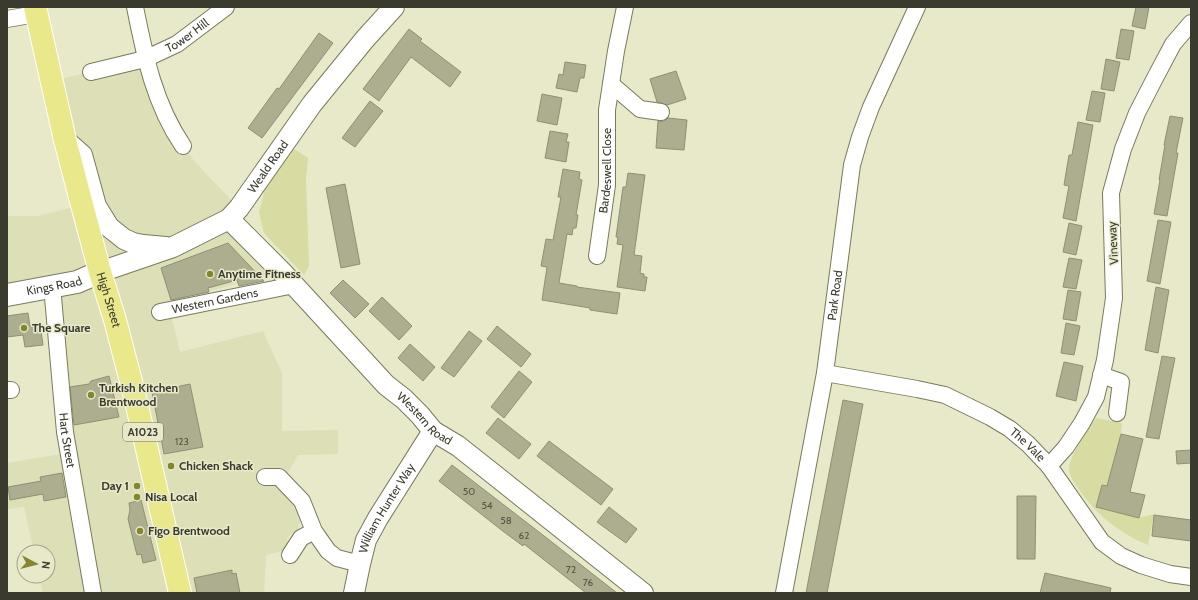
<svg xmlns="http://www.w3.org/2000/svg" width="1198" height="600" font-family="Cabin,sans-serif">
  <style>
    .built { fill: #dddfb7 }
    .green { fill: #d8dba2 }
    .building { fill: #acae8f; stroke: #8f9073 }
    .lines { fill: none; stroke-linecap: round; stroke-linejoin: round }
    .minor-casing { stroke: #787a5d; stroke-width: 18 }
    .tertiary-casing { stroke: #787a5d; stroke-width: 22 }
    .secondary-casing { stroke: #787a5d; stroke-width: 24 }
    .primary-casing { stroke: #fff; stroke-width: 24 }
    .minor { stroke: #fff; stroke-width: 16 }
    .tertiary { stroke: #fff; stroke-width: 20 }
    .secondary { stroke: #fff; stroke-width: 22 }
    .primary { stroke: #e9e98b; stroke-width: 22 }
    .poi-dot { fill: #84852f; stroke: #e7e9c9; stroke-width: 1.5 }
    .labels { text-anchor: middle; stroke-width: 3; stroke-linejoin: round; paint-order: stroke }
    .number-label { font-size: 10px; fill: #565746 }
    .shield { fill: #e7e9c9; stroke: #6e6e5c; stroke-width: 1 }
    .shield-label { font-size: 11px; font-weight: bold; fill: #3a3a2e }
    .street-label { font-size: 12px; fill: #3a3a2e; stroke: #e7e9c9 }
    .poi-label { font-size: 12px; font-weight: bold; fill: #3a3a2e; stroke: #e7e9c9; text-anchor: start }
  </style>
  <rect width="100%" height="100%" fill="#e7e9c9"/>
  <path class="built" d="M145 59 154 89 147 92 159 121 168 118 177 136 194 161 239 208 229 219 282 272 168 302 180 352 263 331 282 373V431L338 430V454L298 455 280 487 296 505 302 515 298 529 287 538 290 549 266 555 264 593H43L39 576H48V552H34L24 507 7 509V463L68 453 52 286 7 295V216H38L82 205 52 81Z"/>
  <g class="green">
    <path d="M294 149 308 158 306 180 309 266 304 275 264 233 259 212 265 190Z"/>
    <path d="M1096 418 1122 423 1121 434 1107 486 1102 485 1096 507 1139 518 1154 514 1148 545C1117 532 1094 513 1076 485 1073 480 1069 475 1069 468 1069 457 1090 428 1096 418Z"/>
  </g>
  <g class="building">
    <path d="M1136 7H1149L1145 29 1132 26Z"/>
    <path d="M409 29 422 39 420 41 461 72 450 87 411 57 379 101 363 89Z"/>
    <path d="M1121 29 1134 31 1129 60 1116 58Z"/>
    <path d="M319 33 333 43 262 138 248 128 277 88 279 89Z"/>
    <path d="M1106 59 1120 62 1114 91 1101 89Z"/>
    <path d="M565 62 586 65 584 78H580L577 92 556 88 559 74 563 75Z"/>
    <path d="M676 71 686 99 667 105 657 102 650 79Z"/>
    <path d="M1092 91 1105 93 1100 122 1086 120Z"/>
    <path d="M542 94 562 98 557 125 537 121Z"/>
    <path d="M370 101 383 111 355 147 342 138Z"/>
    <path d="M1170 116 1183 118 1176 153H1178L1167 216 1154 214 1160 180H1159L1165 145H1164Z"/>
    <path d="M668 118 687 120 684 150 656 148 658 121H664Z"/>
    <path d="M1078 122 1093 125 1076 221 1063 218 1069 186 1064 185 1069 155H1072Z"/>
    <path d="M550 131 568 134 566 142H569L566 162 545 158Z"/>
    <path d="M563 169 580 172 579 179 582 180 576 215H578L576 228H573L572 235 567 234 559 283 577 286V287L620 293 617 314 590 310V308L542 300 547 267 541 266 546 239 553 240 561 197H558Z"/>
    <path d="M628 173 645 175 634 255 642 256 640 273 644 274V277H647L645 291 617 287 623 245 617 244 618 237H616L623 187H626Z"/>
    <path d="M345 184 360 264 341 268 326 188Z"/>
    <path d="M1158 220 1171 222 1160 284 1147 281Z"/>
    <path d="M1069 223 1082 226 1076 255 1063 252Z"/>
    <path d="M228 243 264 281 239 286 237 280 208 288 209 292 171 300 161 268Z"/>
    <path d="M1069 258 1082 260 1076 289 1063 287Z"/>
    <path d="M343 280 369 304 355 318 330 293Z"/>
    <path d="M1156 287 1169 290 1158 353 1145 350Z"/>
    <path d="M1068 290 1081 292 1076 321 1063 319Z"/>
    <path d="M382 297 412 326 399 340 369 311Z"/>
    <path d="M28 313 30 326 40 324 43 345 25 347 23 335 7 337V316Z"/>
    <path d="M1066 323 1080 326 1074 355 1061 353Z"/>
    <path d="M497 326 531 354 521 367 487 339Z"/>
    <path d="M469 331 482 341 454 377 441 368Z"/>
    <path d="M410 344 435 367 423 381 398 358Z"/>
    <path d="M1162 356 1175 358 1159 439 1146 437Z"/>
    <path d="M1064 362 1083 366 1076 401 1056 396Z"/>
    <path d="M519 371 532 382 504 418 491 407Z"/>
    <path d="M109 376 119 417 74 425 70 387 89 384 91 381Z"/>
    <path d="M190 384 203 447 164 454 152 392Z"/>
    <path d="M843 400 863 404 827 593H806Z"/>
    <path d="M498 418 531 444 519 459 486 433Z"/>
    <path d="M1121 434 1143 439 1130 492 1145 495 1139 518 1096 507 1102 485 1107 486Z"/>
    <path d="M549 441 613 489 601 505 537 456Z"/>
    <path d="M1191 450V463L1177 464 1176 451Z"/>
    <path d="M452 465 539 532 617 593H586L524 544 523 546 504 532 439 481Z"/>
    <path d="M62 473 66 497 44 501 43 494 10 500 8 487 41 481 40 477Z"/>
    <path d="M1017 496H1036L1035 559H1017Z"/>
    <path d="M141 500 156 560 143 563 141 554 137 555 128 519 130 510 129 503Z"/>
    <path d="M609 507 637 529 626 543 597 522Z"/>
    <path d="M1154 515 1191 520V541L1152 536Z"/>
    <path d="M232 570V574L236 573 240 593H197L194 578Z"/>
    <path d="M1045 573 1111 588 1110 593H1040Z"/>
  </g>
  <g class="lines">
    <g class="minor-casing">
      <g id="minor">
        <path d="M135 7C145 57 154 103 183 146"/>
        <path d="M7 19 36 14"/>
        <path id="s1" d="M91 72 145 59 177 44 226 7"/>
        <path d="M611 84 640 109 661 112"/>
        <path id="s2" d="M597 256 607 185V110L616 51 625 7"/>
        <path id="s3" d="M52 286 65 432 93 593"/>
        <path id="s4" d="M160 312 294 285"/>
        <path id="s5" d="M825 373 917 389 945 395 990 417 1010 429 1028 444 1049 466 1102 542 1121 556 1141 565 1170 574 1191 577"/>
        <path d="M1101 375 1121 382 1117 413"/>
        <path d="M7 390H11"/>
        <path d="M1049 466 1066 447 1082 423 1096 397 1105 360 1114 298 1111 193 1123 149 1137 113 1155 78 1173 44 1191 23"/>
        <path d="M265 477H279L302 501 314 531 328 551 337 558 360 564"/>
        <path d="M290 555 301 538 314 531"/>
        <path id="s6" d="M784 593 825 373 852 165 860 137 871 107 917 7"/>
      </g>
    </g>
    <g class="tertiary-casing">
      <g id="tertiary">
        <path d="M65 140 82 155 96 206 109 227 124 239 133 243 143 245 166 247"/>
        <path id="s7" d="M229 219 282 272 386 385 404 399 420 415 433 431 458 446 643 593"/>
        <path id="s8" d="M100 272 173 247 229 219 239 208 312 104 365 39 394 7"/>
        <path id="s9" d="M354 593 360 564 366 540 378 518 433 431"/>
      </g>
    </g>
    <g class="secondary-casing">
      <g id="secondary">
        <path id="s10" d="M7 295 77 282 100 272"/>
      </g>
    </g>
    <g class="primary-casing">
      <g id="primary">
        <path id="s11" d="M35 7 65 140 82 205 100 272 115 320 134 393 180 593"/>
      </g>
    </g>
    <use href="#minor" class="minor"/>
    <use href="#tertiary" class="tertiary"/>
    <use href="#secondary" class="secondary"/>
    <use href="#primary" class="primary"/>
  </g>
  <g class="poi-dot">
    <circle cx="210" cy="274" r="4"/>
    <circle cx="24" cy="328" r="4"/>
    <circle cx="91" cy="395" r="4"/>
    <circle cx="171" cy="466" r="4"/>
    <circle cx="137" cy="486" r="4"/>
    <circle cx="137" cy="497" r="4"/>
    <circle cx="140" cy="531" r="4"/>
  </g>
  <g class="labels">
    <g class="number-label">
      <text x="182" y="445">123</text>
      <text x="469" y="495">50</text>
      <text x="487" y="509">54</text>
      <text x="506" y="524">58</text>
      <text x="524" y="539">62</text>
      <text x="571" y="573">72</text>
      <text x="588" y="586">76</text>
    </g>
    <rect class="shield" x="123" y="423" width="40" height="18" rx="3"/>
    <g class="shield-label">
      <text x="143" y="436">A1023</text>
    </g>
    <g class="street-label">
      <text dy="4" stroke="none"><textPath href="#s1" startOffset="104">Tower Hill</textPath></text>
      <text dy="4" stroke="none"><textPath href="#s8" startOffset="205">Weald Road</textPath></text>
      <text dy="4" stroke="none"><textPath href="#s2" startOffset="86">Bardeswell Close</textPath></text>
      <text transform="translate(1113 243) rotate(-93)" y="4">Vineway</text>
      <text dy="4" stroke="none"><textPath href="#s10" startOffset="48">Kings Road</textPath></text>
      <text dy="4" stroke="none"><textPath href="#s6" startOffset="302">Park Road</textPath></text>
      <text dy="4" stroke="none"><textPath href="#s11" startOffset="302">High Street</textPath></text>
      <text dy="4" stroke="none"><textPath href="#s4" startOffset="56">Western Gardens</textPath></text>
      <text dy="4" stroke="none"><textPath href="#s7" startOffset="280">Western Road</textPath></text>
      <text dy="4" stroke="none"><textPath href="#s3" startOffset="155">Hart Street</textPath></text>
      <text dy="4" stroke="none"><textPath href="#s5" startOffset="219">The Vale</textPath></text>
      <text dy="4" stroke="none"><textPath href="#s9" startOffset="92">William Hunter Way</textPath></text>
    </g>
    <g class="poi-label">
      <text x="218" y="278">Anytime Fitness</text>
      <text x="32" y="332">The Square</text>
      <text x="99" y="392">Turkish Kitchen<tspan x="99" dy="14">Brentwood</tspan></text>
      <text x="179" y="470">Chicken Shack</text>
      <text x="129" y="490" text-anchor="end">Day 1</text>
      <text x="145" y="501">Nisa Local</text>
      <text x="148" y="535">Figo Brentwood</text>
    </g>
  </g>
  <rect width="1198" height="600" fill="none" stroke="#3a3a2e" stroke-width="16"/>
  <g transform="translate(36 564) rotate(97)"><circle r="19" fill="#e7e9c9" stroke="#a2a38b"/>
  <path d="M0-3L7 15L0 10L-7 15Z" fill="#84852f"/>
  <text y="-6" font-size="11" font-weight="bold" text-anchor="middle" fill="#3a3a2e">N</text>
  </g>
</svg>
